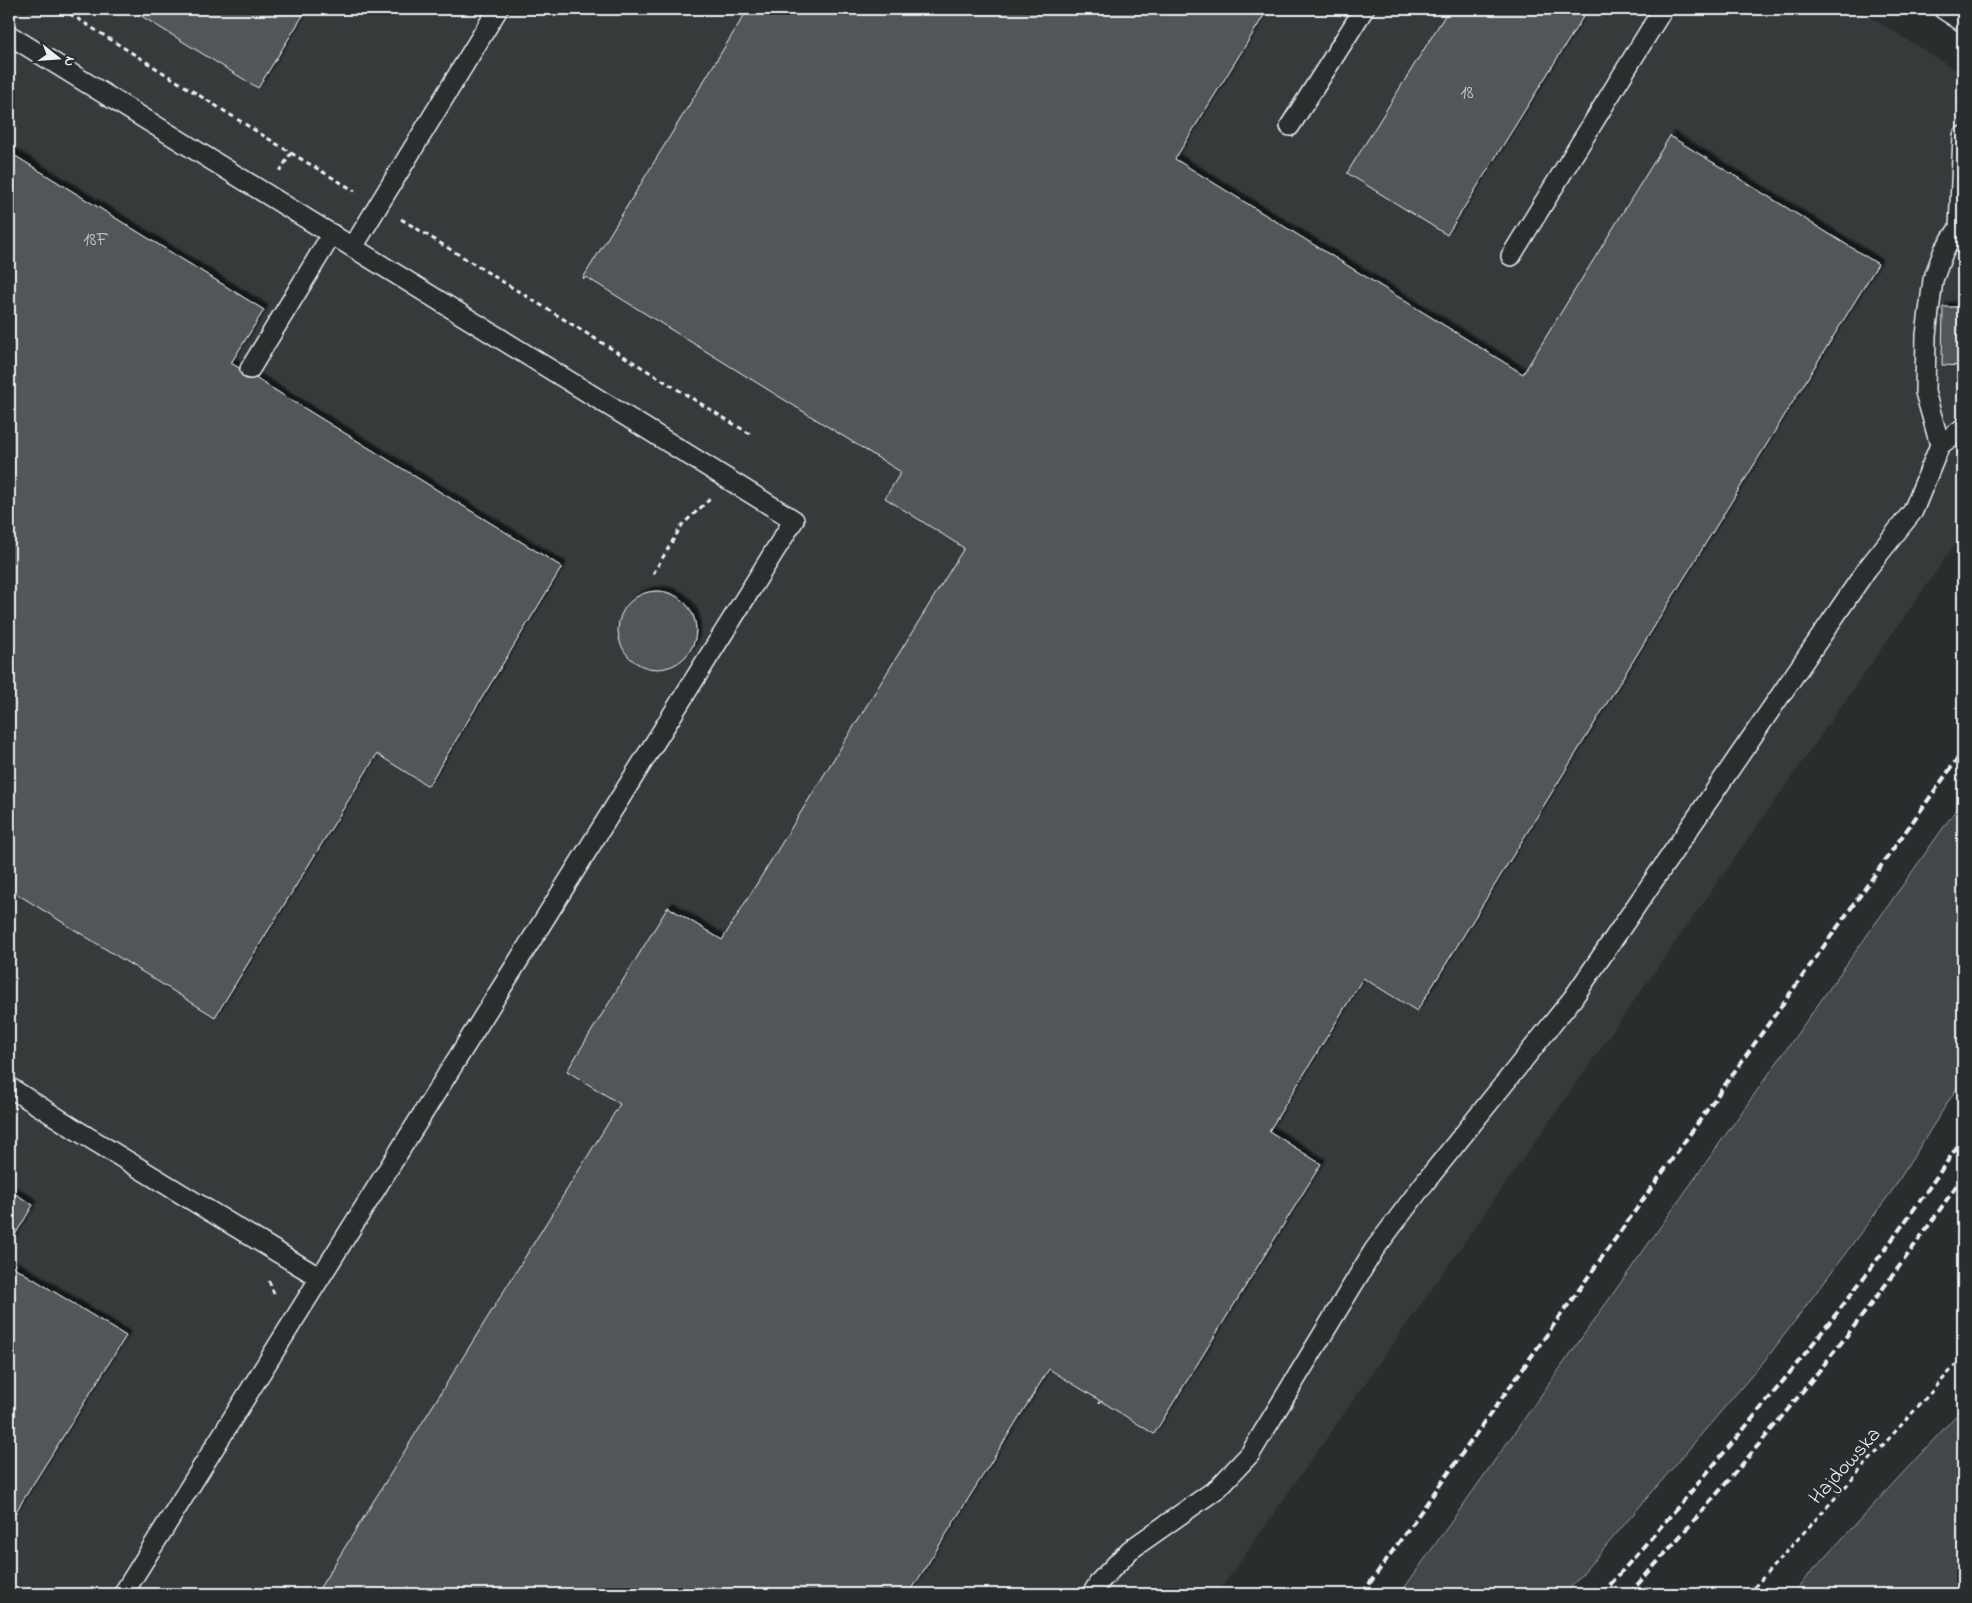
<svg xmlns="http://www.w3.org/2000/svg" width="1972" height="1603" font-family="'Indie Flower',sans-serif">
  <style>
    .built { fill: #363a3b }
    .green { fill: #424648; stroke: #959ca0 }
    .building { fill: #535759; stroke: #e8f1f8; filter: url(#shadow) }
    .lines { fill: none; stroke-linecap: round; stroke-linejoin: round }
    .service-casing { stroke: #e8f1f8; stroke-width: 22 }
    .path { stroke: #e8f1f8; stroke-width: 3; stroke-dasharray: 5 4; stroke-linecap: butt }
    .service { stroke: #2a2d2e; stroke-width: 19 }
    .rail { stroke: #e8f1f8; stroke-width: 4; stroke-dasharray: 8 4; stroke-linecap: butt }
    .labels { text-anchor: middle; stroke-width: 5; stroke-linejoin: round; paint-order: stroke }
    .number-label { font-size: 19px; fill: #c3cad0 }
    .street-label { font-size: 21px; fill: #e8f1f8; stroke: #2a2d2e }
  </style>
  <defs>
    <filter id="shadow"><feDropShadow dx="4.5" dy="-4.5" stdDeviation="1" flood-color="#0009"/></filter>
  </defs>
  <rect width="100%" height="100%" fill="#2a2d2e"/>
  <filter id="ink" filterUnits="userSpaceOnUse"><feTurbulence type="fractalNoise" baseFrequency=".02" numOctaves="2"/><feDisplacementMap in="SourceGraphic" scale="10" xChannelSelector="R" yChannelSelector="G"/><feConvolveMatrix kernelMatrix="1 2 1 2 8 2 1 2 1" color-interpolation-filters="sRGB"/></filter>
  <g filter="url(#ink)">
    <path class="built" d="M9 9H1857L1963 74V533L1217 1594H9Z"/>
    <g class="green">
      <path d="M1963 800V1078L1892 1191 1770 1354 1565 1594H1400Z"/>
      <path d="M1963 1408V1594H1791Z"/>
    </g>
    <g class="building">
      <path d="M130 9H307L258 88Z"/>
      <path d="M748 9H1268L1175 159 1523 374 1670 136 1878 264 1417 1011 1363 978 1269 1131 1321 1164 1154 1434 1101 1401 1099 1403V1400L1049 1369 909 1594H316L620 1104 567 1071 668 907 722 940 964 548 885 498 901 472 586 277 584 279 583 278Z"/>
      <path d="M1449 9H1588L1447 235 1347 173Z"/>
      <path d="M9 152 264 310 231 363 562 567 428 786 377 754 215 1017 9 889Z"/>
      <path d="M1943 307H1963V366L1942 365Z"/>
      <circle cx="657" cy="630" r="39"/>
      <path d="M9 1190 33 1205 9 1245Z"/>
      <path d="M9 1264 126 1336 15 1513 9 1509Z"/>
    </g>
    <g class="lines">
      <g class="service-casing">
        <g id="service">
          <path d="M1943 9 1963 22"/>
          <path d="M9 35 794 520 320 1278"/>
          <path d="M1290 126 1364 9"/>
          <path d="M353 247 498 9"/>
          <path d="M1511 256 1663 9"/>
          <path d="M250 369 332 234"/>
          <path d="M1940 445 1925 392 1926 335 1933 280 1944 250 1959 228 1963 136"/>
          <path d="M9 1087 78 1131 320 1278 123 1594"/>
          <path d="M1092 1594 1100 1581 1130 1550 1218 1488 1250 1454 1374 1250 1426 1181 1573 998 1867 569 1913 511 1940 445 1963 428"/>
        </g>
      </g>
      <g class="path">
        <path d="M62 9 291 153 280 171"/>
        <path d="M291 153 355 191"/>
        <path d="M401 219 750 434"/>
        <path d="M653 574 682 525 710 499"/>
        <path d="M269 1281 275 1296"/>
        <path d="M1748 1594 1963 1357"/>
      </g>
      <use href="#service" class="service"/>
      <g class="rail">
        <path d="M1362 1594 1963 751"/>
        <path d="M1602 1594C1730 1449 1855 1300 1963 1138"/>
        <path d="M1629 1594C1748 1461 1863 1324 1963 1176"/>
      </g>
    </g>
  </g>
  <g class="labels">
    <g class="number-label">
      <text x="1467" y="98">18</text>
      <text x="96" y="245">18F</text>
    </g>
    <g class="street-label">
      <text transform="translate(1844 1465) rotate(-48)" y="7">Hajdowska</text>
    </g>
  </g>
  <rect width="1972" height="1603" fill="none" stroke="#2a2d2e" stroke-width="30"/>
  <rect x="15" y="15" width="1942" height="1573" fill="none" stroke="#e8f1f8" stroke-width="2" filter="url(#ink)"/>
  <g transform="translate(58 58) rotate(107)" stroke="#2a2d2e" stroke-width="4" paint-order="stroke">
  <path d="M0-4L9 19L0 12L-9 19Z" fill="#e8f1f8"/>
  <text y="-8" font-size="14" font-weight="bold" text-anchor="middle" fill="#e8f1f8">N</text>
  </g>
</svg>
